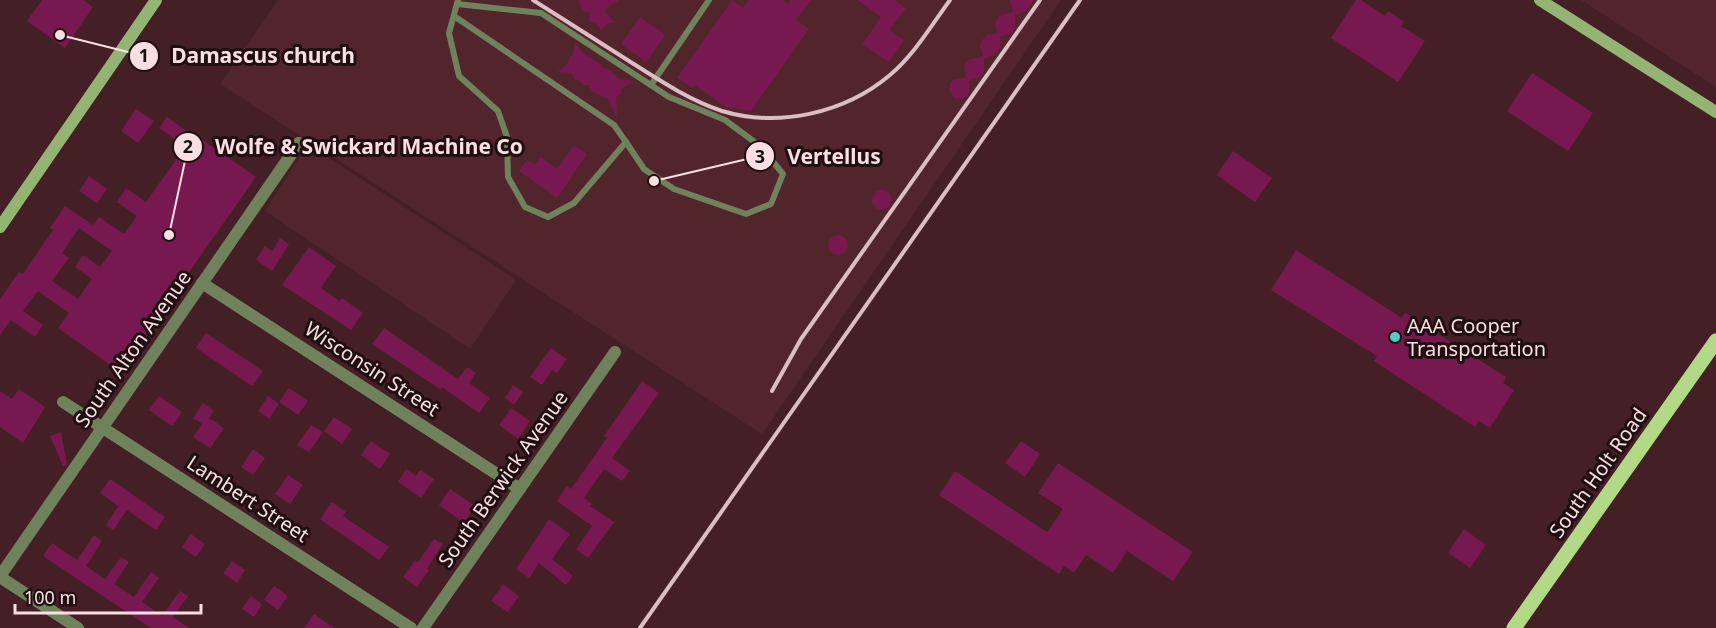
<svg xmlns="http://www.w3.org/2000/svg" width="1716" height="628" font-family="'Noto Sans',sans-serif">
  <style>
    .built { fill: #52252d }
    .building { fill: #771950; fill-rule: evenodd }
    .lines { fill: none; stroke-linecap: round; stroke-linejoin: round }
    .lane { stroke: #6f825b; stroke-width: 6 }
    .street { stroke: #6f825b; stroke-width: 12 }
    .secondary { stroke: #94b473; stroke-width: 12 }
    .primary { stroke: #b1d986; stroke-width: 15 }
    .rail { stroke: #dabec2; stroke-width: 4 }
    .poi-dot { fill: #54cdc6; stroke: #200f11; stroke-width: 2 }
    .labels { text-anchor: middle; stroke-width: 6; stroke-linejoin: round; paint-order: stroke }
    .poi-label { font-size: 20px; fill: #f9dfe2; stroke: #200f11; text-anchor: start }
    .street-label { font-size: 20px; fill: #f9dfe2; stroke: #200f11 }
    .leader { fill: none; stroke: #f9dfe2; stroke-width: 2 }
    .callout-dot { fill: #f9dfe2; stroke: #200f11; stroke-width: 2 }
    .mark-label { font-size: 18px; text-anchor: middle; font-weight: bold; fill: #111 }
    .callout-label { font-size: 21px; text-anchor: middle; font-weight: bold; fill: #f9dfe2; stroke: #200f11; stroke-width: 6; stroke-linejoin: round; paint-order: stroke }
  </style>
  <rect width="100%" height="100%" fill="#441f25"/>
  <g class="built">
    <path d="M278 0H1061L762 434 220 84Z"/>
    <path d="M1581 0H1716V87Z"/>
    <path d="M308 144 516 280 470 349 265 211Z"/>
  </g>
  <g class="building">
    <path d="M42 0H83L93 7 65 48 27 21Z"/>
    <path d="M578 0H619L604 10 614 22 607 24 601 30 596 23 589 22 590 13 583 11Z"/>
    <path d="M732 0 743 8 749 0H782L788 4 790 0H811L796 20 809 29 751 111 726 107 695 85 693 88 677 78Z"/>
    <path d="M858 0H894L906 8 889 30 904 40 888 62 862 44 881 17Z"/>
    <path d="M1010 0H1034L1026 11 1015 15V28L1011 33 1000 37 1001 46 998 52 984 59V72L980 77 969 81 970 90 967 96 961 99 954 98 949 90 950 83 955 79 966 78 964 66 968 60 983 56 980 46 982 40 987 35 997 33 995 22 999 16 1013 12Z"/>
    <path d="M1356 0H1361L1385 16 1388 11 1404 22 1401 26 1425 41 1398 82 1331 38Z"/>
    <path d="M640 17 665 35 646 62 621 44Z"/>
    <path d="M575 42 584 54 598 62 603 68 608 69 619 79 635 81 621 89V94L616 97 617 118 607 98 592 92 589 85H584L579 80H575L571 73 558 72 568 63 569 58 573 55Z"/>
    <path d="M1532 73 1593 113 1568 151 1507 111Z"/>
    <path d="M136 109 154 121 138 143 121 131Z"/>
    <path d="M167 117 193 136 194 134 256 177 187 275 181 270 169 287 175 292 119 371 58 328 69 313 38 291 23 311 43 325 35 337 11 320 0 335V299L19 272 23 274 53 230 50 228 65 206 93 225 99 217 124 234 137 216 117 202 126 188 146 202 185 147 159 128ZM79 228 112 251 100 267 83 255 75 267 92 279 78 299 52 281 69 258 62 253Z"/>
    <path d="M574 145 587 154 557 198 519 171 527 160 535 165 541 157 557 169Z"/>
    <path d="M1233 151 1272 178 1255 202 1217 175Z"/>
    <path d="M89 176 107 189 97 203 79 191Z"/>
    <circle cx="882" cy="200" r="10"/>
    <circle cx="838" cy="245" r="10"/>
    <path d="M280 238 289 244 272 271 256 260 265 246 272 251Z"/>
    <path d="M309 247 336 266 321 288 340 301 342 298 363 313 351 330 282 285Z"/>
    <path d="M1296 250 1402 318 1405 313 1506 377 1503 383 1514 390 1490 428 1479 421 1475 427 1374 361 1377 356 1271 290Z"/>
    <path d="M384 328 458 379 467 367 476 373 469 383 490 398 479 413 442 387 440 389 372 344Z"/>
    <path d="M206 333 263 371 252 386 196 348Z"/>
    <path d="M551 348 567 359 557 373 552 370 542 385 530 377Z"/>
    <path d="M642 381 659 393 612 458 630 471 622 481 604 469 584 498 592 504 590 506 614 522 588 558 576 549 592 526 557 501 567 486 571 489 607 438 604 436Z"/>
    <path d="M513 385 523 392 514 405 505 398Z"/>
    <path d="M289 388 308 401 298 415 279 402Z"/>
    <path d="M19 389 45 407 23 443 0 427V391L12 399Z"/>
    <path d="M159 396 182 412 172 426 149 410Z"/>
    <path d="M268 396 279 404 269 419 258 411Z"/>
    <path d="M203 403 214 411 209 418 224 428 210 448 193 437 202 424 193 418Z"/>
    <path d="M511 408 530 421 518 439 499 425Z"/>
    <path d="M334 417 352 429 342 444 324 431Z"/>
    <path d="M311 425 323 432 309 452 297 445Z"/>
    <path d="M61 432 67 465 63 466 50 436Z"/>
    <path d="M371 441 390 454 380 469 361 455Z"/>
    <path d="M1021 441 1040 454 1025 477 1005 463Z"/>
    <path d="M253 449 265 458 253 475 241 467Z"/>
    <path d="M1058 463 1193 552 1173 581 1127 551 1113 573 1086 555 1074 573 1064 566 1059 574 939 495 955 471 1047 532 1063 509 1038 493Z"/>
    <path d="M406 469 416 476 420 470 434 479 421 498 398 482Z"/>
    <path d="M288 475 303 485 290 504 275 494Z"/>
    <path d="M110 479 165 517 156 530 127 510 113 530 106 525 118 506 100 493Z"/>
    <path d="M450 489 475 506 464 523 439 505Z"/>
    <path d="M332 502 346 512 343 516 389 547 379 560 320 519Z"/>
    <path d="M549 519 570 534 552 559 573 576 566 585 539 563 529 578 516 569Z"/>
    <path d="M1464 529 1486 545 1470 568 1448 553Z"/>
    <path d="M191 534 205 544 196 557 182 547Z"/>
    <path d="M94 535 102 541 86 566 105 579 121 557 129 562 114 584 134 597 151 572 159 578 142 602 162 616 180 591 188 596 173 617 189 628H151L43 556 52 543 77 560Z"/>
    <path d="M434 539 443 544 427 569 429 570 417 587 403 577 415 560 418 562Z"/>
    <path d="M232 561 245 570 237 583 223 573Z"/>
    <path d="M503 584 519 596 508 612 491 601Z"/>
    <path d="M274 586 288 596 278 610 264 600Z"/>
    <path d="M251 596 262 604 254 617 242 609Z"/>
    <path d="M314 614 334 628H304Z"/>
  </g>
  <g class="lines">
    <g class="lane">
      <path d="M457 4 541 13 669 97 725 120 760 146 783 174 771 204 746 214 674 189 644 169 626 142"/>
      <path d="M454 16 614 125 626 142 574 203 548 217 525 207 508 177 507 137 498 111 459 76 449 33 458 0"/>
      <path d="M651 85 709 0"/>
    </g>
    <g class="street">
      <path d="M202 283 520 489"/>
      <path d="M63 402 411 628"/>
      <path d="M0 576 299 143"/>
      <path d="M0 577 78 628"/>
      <path d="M423 628 615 352"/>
    </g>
    <g class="secondary">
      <path d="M1540 0 1716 112"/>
      <path d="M0 227 156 0"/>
    </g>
    <path class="primary" d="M1514 628 1716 341"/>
    <g class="rail">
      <path d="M533 0C565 20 597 41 629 61 659 80 689 100 722 111 779 128 845 113 890 75 914 55 931 26 950 0"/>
      <path d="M772 391 801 339 1040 0"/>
      <path d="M640 628 1080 0"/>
    </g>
  </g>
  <circle class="poi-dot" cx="1395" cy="337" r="6"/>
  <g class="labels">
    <g class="poi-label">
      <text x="1407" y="333">AAA Cooper<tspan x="1407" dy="23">Transportation</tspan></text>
    </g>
    <g class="street-label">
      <text transform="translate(133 349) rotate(-55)" y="7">South Alton Avenue</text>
      <text transform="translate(372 369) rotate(33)" y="7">Wisconsin Street</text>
      <text transform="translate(1598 473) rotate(-55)" y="7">South Holt Road</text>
      <text transform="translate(503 479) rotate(-55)" y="7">South Berwick Avenue</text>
      <text transform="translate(248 499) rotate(33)" y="7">Lambert Street</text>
    </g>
  </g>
  <path class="leader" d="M60 35L144 56M169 235L188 147M654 181L760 156"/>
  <g class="callout-dot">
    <circle cx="60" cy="35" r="6"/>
    <circle cx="169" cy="235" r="6"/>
    <circle cx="654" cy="181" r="6"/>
    <circle cx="144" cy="56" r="15"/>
    <circle cx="188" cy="147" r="15"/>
    <circle cx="760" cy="156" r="15"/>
  </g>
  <g class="mark-label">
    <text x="144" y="62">1</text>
    <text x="188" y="153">2</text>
    <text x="760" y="163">3</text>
  </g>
  <g class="callout-label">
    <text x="263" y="63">Damascus church</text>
    <text x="369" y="154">Wolfe &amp; Swickard Machine Co</text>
    <text x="834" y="164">Vertellus</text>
  </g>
  <path d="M15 604v9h186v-9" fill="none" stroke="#f9dfe2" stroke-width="3"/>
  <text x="24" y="604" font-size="18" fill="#f9dfe2" stroke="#200f11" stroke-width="4.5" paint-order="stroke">100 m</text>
</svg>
